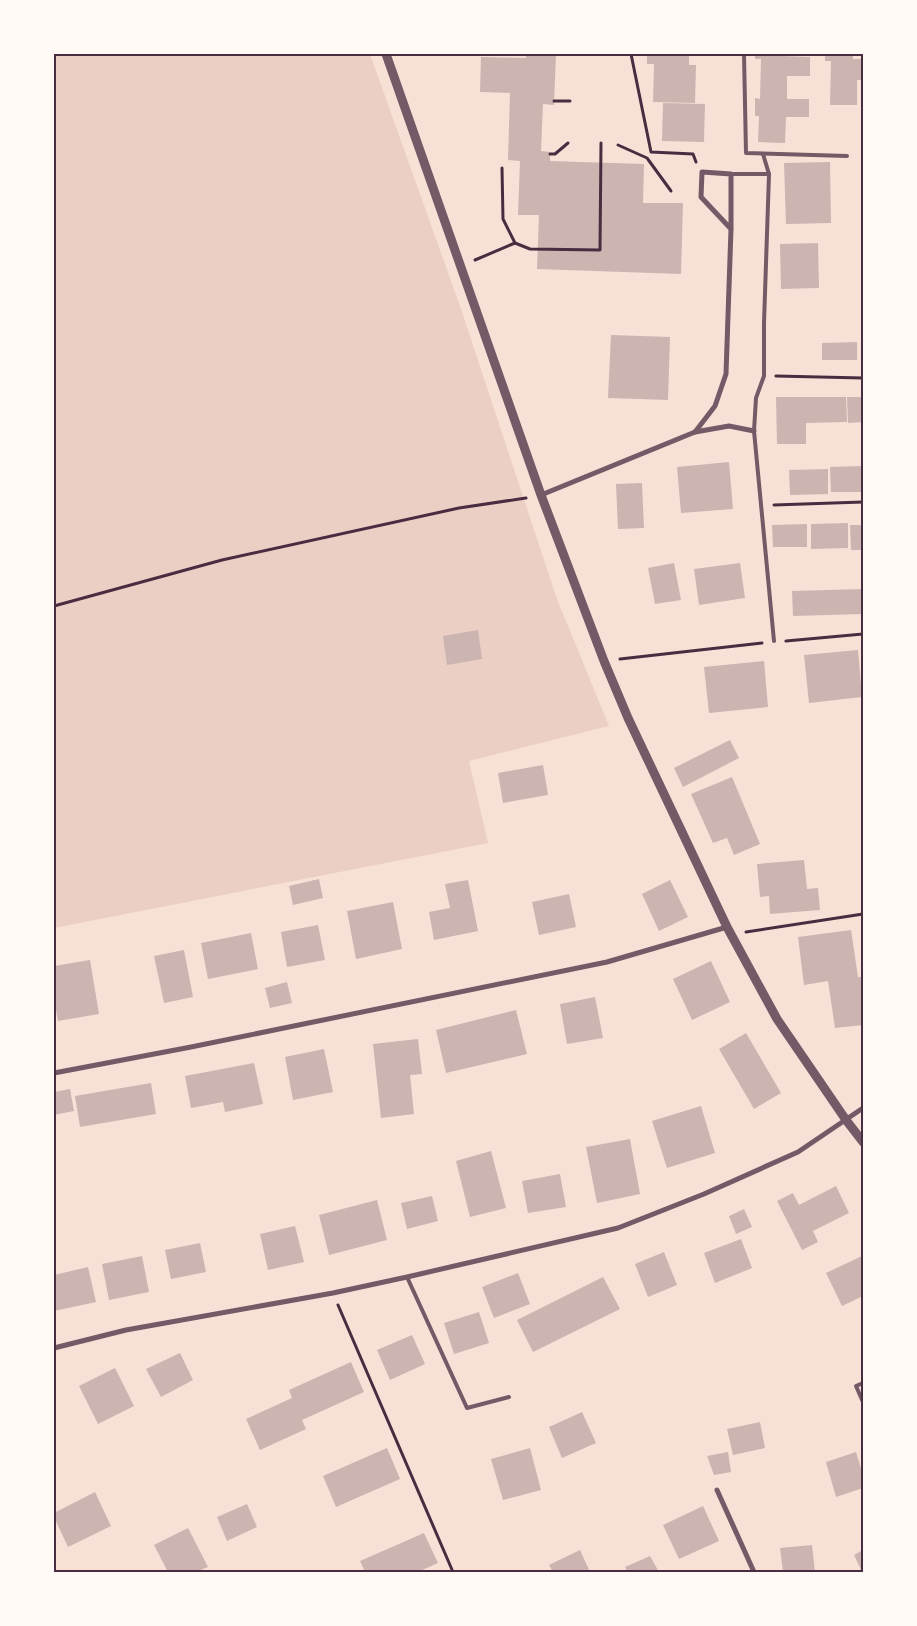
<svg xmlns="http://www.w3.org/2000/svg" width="917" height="1626" font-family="Rubik,sans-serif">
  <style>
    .green { fill: #ebcfc5 }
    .building { fill: #ccb4b1 }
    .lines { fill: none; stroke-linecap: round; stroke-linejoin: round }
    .path { stroke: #4a2c40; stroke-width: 3 }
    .service { stroke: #755966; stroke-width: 4 }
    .minor { stroke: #755966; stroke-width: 5 }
    .tertiary { stroke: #755966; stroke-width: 9 }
    .neatline { fill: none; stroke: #4a2c40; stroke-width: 2 }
  </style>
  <rect width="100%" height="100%" fill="#f7e1d7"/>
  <path class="green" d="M54 54H370L460 306 557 599 609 726 469 761 488 843 54 928Z"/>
  <g class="building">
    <path d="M526 54H556L554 105 543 104 541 151 550 152V161L644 164 643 203H683L681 274 537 269 539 215H518L520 161 508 160 510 93 480 92 481 57 526 58Z"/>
    <path d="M647 54H689V65H696L695 103 653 102 654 64H647Z"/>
    <path d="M755 54H781V56L810 57V76H787V99H809V117H786L785 143 758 142 759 116H755V98L760 99 761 59H755Z"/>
    <path d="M825 54H853V59H863V80H857V105H830L831 61H825Z"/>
    <path d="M663 103 705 104 704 142 662 141Z"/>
    <path d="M830 162 831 223 786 224 784 163Z"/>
    <path d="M818 243 819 288 781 289 780 244Z"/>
    <path d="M611 335 670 337 668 400 608 398Z"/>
    <path d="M857 342V360H822V343Z"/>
    <path d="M776 397H846L847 422 806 423V444H777Z"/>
    <path d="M847 397H863V422L848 423Z"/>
    <path d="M729 462 733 509 681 513 677 467Z"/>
    <path d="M863 466V492H831L830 467Z"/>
    <path d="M828 469V494L790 495 789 470Z"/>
    <path d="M642 483 644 528 618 529 616 484Z"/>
    <path d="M848 523V548L811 549V524Z"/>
    <path d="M807 524V547H773L772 525Z"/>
    <path d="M850 525H863V550H851Z"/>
    <path d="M674 563 681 600 655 604 648 568Z"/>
    <path d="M740 563 745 598 699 605 694 569Z"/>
    <path d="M863 589V614L793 616 792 591Z"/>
    <path d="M478 630 482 659 447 665 443 636Z"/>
    <path d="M858 650 862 697 809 703 804 655Z"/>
    <path d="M764 661 768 707 709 713 704 667Z"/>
    <path d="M730 740 739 758 683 787 674 768Z"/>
    <path d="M543 765 548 795 503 803 498 773Z"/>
    <path d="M732 777 760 844 734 855 727 838 713 843 691 794Z"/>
    <path d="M804 860 807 889 818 888 820 910 770 914 769 896 760 897 757 864Z"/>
    <path d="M319 879 323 898 293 905 289 886Z"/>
    <path d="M468 880 478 931 434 940 429 912 450 908 445 884Z"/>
    <path d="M670 880 688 917 659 931 642 894Z"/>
    <path d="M569 894 576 927 539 935 532 902Z"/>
    <path d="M393 902 402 949 356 959 347 911Z"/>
    <path d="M318 925 325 960 287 967 281 932Z"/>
    <path d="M851 930 858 977H863V1025L835 1028 828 981 804 985 798 937Z"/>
    <path d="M251 933 258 969 208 979 201 943Z"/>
    <path d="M184 950 193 997 164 1003 154 956Z"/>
    <path d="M90 960 99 1014 58 1021 54 998V966Z"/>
    <path d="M711 961 730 1002 692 1020 673 979Z"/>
    <path d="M287 982 292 1003 270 1008 265 988Z"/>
    <path d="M595 997 603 1038 567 1044 560 1004Z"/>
    <path d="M516 1010 527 1054 446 1073 436 1030Z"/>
    <path d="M746 1033 781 1093 754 1109 719 1049Z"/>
    <path d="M418 1039 422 1074 410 1075 414 1114 381 1118 373 1044Z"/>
    <path d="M324 1049 333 1092 293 1100 285 1057Z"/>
    <path d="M254 1063 263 1104 225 1112 223 1102 191 1108 185 1076Z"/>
    <path d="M151 1083 156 1114 80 1127 75 1096Z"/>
    <path d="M70 1089 74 1111 54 1115V1092Z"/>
    <path d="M701 1106 715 1153 667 1168 652 1121Z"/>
    <path d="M630 1139 640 1194 597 1203 586 1147Z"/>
    <path d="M491 1151 506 1208 470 1217 456 1161Z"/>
    <path d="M560 1174 566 1207 528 1213 522 1181Z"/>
    <path d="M836 1186 849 1213 813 1231 818 1242 802 1250 777 1201 793 1193 799 1205Z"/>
    <path d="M432 1196 438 1221 407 1229 401 1203Z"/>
    <path d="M377 1200 387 1240 329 1255 319 1215Z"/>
    <path d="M744 1209 752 1227 736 1234 729 1216Z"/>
    <path d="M295 1226 304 1262 268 1270 260 1234Z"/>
    <path d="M741 1239 752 1268 715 1283 704 1253Z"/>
    <path d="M200 1243 206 1272 171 1279 165 1250Z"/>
    <path d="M664 1252 677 1285 648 1297 635 1264Z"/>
    <path d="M142 1256 149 1292 109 1300 102 1264Z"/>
    <path d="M862 1256 863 1296 842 1306 826 1273Z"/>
    <path d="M88 1267 96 1302 54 1311V1275Z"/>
    <path d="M518 1273 530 1304 494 1318 482 1287Z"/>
    <path d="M603 1277 620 1309 533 1352 517 1320Z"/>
    <path d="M479 1312 489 1343 454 1354 444 1323Z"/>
    <path d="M412 1335 425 1364 390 1380 377 1350Z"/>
    <path d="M180 1353 193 1380 161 1397 146 1369Z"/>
    <path d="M351 1362 364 1392 302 1420 306 1429 260 1450 246 1419 292 1398 289 1390Z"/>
    <path d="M115 1368 134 1406 98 1424 79 1386Z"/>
    <path d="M582 1412 596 1443 562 1458 549 1427Z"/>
    <path d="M760 1422 765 1448 733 1455 727 1429Z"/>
    <path d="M387 1448 400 1479 336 1507 323 1476Z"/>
    <path d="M530 1448 541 1490 503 1500 491 1459Z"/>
    <path d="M728 1452 731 1472 714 1475 707 1456Z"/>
    <path d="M856 1452 863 1475V1488L836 1497 826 1462Z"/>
    <path d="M95 1492 111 1526 68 1547 54 1517V1513Z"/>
    <path d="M247 1504 257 1527 227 1541 217 1517Z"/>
    <path d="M703 1506 719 1541 679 1559 663 1525Z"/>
    <path d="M188 1528 208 1567 196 1572H168L154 1545Z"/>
    <path d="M424 1533 438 1563 418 1572H365L360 1561Z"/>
    <path d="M812 1545 815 1572H783L780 1548Z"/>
    <path d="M580 1550 590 1572H553L549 1565Z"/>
    <path d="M863 1550V1572H862L854 1555Z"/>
    <path d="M650 1556 659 1572H627L625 1567Z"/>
  </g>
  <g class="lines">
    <g class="path">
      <path d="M631 54 651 152 693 154 696 162"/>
      <path d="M554 101H570"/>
      <path d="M618 145 647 158 671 191"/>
      <path d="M550 154H555L568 143"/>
      <path d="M502 168 503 219 515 243 530 249 600 250 601 143"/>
      <path d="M475 260 515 243"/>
      <path d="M776 376 863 378"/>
      <path d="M774 505 863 502"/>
      <path d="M54 606 222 560 459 508 526 498"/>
      <path d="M786 641 863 634"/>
      <path d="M620 659 762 643"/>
      <path d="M746 932 863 914"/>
      <path d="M338 1305 453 1572"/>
    </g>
    <g class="service">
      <path d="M744 54 746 153 847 156"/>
      <path d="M763 154 769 174 764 323V376L756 398 754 431 774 641"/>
      <path d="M731 174H769"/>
      <path d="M407 1277 467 1408 509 1397"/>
      <path d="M863 1383 856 1386 863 1402"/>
    </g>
    <g class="minor">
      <path d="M695 432 729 426 754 431"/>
      <path d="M541 495 695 432 715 406 726 374 731 229V174L702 172 701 197 731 229"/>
      <path d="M54 1073 191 1047 607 962 727 927"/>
      <path d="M54 1348 126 1330 333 1293 407 1277 618 1228 704 1194 798 1152 863 1108"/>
      <path d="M717 1490 754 1572"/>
    </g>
    <path class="tertiary" d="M386 54 541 495 604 661 628 718 727 927 777 1019 846 1120 863 1142"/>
  </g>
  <rect width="917" height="1626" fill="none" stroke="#fffaf5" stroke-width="110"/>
  <rect x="55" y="55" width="807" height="1516" class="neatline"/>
</svg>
